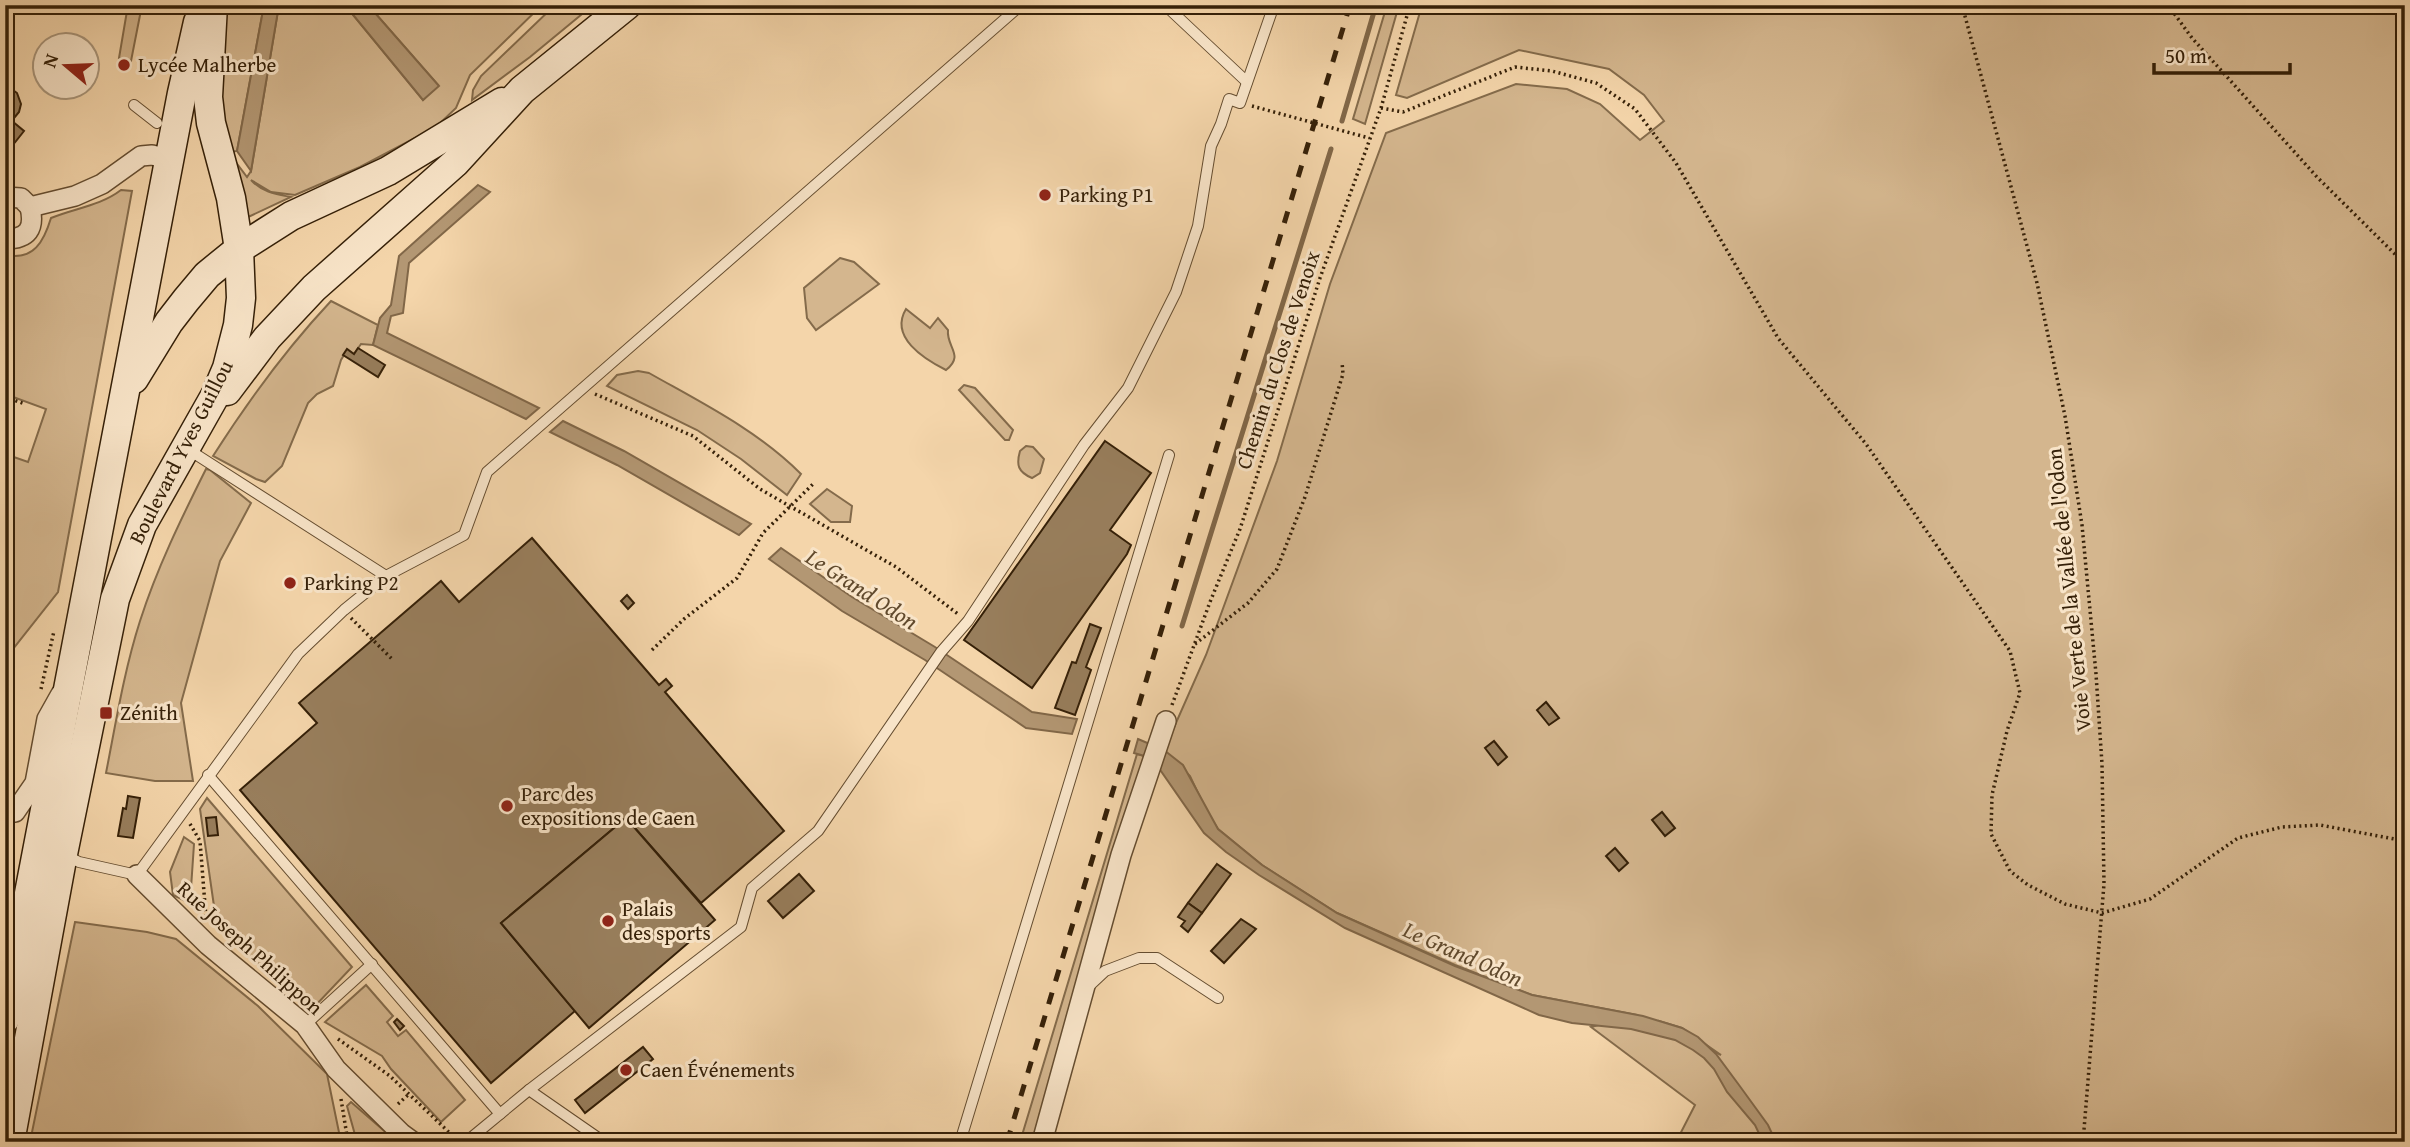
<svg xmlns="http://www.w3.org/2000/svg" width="2410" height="1147" font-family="'Gentium Book Plus',serif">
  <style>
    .green { fill: #d4b68e; stroke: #846b4b; stroke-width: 2; fill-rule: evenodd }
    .water { fill: #b39773; stroke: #816748; stroke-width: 2 }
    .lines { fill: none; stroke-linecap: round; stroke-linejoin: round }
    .stream { stroke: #816748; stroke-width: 5 }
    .building { fill: #987e5c; stroke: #352008; stroke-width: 2 }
    .lane-casing { stroke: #654d30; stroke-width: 12 }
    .street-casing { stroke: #654d30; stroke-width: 22 }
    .secondary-casing { stroke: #352008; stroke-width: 31 }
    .path { stroke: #352008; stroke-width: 3.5; stroke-dasharray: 2 3.5; stroke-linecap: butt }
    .lane { stroke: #f8e4c8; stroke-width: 10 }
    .street { stroke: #f8e4c8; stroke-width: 19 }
    .secondary { stroke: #f8e4c8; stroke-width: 28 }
    .rail { stroke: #352008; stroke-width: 5; stroke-dasharray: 12 12; stroke-linecap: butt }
    .poi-dot { fill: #8f2418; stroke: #f8e4c8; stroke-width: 2.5 }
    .labels { text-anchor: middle; stroke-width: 6; stroke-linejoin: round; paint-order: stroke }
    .poi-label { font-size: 21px; fill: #352008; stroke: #f8e4c8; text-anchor: start }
    .street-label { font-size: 21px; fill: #352008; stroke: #f8e4c8 }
    .water-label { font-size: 23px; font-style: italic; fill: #614a2d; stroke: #f8e4c8 }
  </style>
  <rect width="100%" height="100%" fill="#f4d5aa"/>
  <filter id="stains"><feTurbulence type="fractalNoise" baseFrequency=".00286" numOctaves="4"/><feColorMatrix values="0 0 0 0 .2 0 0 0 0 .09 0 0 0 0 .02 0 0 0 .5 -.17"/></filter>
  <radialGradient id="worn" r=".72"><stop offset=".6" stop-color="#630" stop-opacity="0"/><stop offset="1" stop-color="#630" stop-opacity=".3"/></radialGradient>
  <g class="green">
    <path d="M128 5H142L131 61 119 58Z"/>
    <path d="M224 5H264L237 151 231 152 235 161 247 177 251 171 279 5H345L423 100 438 85 368 5H542L470 75 456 108 436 127 360 167 295 195 271 192 251 180C262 192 275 194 291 197L246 218 216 90Z"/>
    <path d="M555 5H593L530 57 472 100 473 90 481 76Z"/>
    <path d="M1387 5H1399L1365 124 1353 119Z"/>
    <path d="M1422 5H2405V1142H1676L1695 1105 1591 1027 1637 1015 1532 995 1455 965 1337 913 1262 865 1218 829 1206 810 1190 776 1164 750 1206 655 1277 461 1330 284 1386 133 1516 84 1567 89 1600 104 1640 140 1664 121 1644 95 1609 69 1519 50 1407 98 1396 95ZM1659 1021 1682 1028 1721 1055 1659 1022Z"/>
    <path d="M121 190 132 191 58 592 5 659V454L28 462 46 409 5 394V347L13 324 5 321V255C34 261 44 241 51 218 75 208 100 206 121 190Z"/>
    <path d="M840 258 854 262 879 284 816 330 807 318 804 288Z"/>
    <path d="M331 301 378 325 373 345 361 344 354 354 347 350 341 360 333 386 317 394 308 403 282 466 265 482 256 479 213 456C248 401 286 349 331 301Z"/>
    <path d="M906 309 930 328 938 318 948 330C946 347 965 355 946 370 924 359 889 337 906 309Z"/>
    <path d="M638 371 649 373C702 403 757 430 801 474L787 495 741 459 697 430 607 386 617 375Z"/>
    <path d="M964 385 975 388 1013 430 1009 440H1005L959 390Z"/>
    <path d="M1026 446 1033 447 1044 459 1040 473 1032 478C1018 472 1016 465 1020 451Z"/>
    <path d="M206 469 210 470 251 503 220 561 181 703 193 781H155L106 773C116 722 124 671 140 621 157 568 181 519 206 469Z"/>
    <path d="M827 489 852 506 850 522H831L810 504Z"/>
    <path d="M1137 754 1148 757 1036 1142H1020Z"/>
    <path d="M207 798 352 967 316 1005 278 982 242 948 215 913 200 809Z"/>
    <path d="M184 837 194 844 190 903 173 895 170 872Z"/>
    <path d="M75 922 147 932 176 939 258 1006 327 1074 341 1142H30Z"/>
    <path d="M366 985 393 1016 387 1022 398 1036 406 1030 465 1100 441 1122 391 1069 382 1056 325 1022Z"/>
    <path d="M351 1102 397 1142H357L347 1106Z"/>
  </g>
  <g class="water">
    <path d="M264 5H279L251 171 237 151Z"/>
    <path d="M345 5H368L439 86 423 100Z"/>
    <path d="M478 185 490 192 409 263 403 313 391 316 387 333 539 408 526 419 373 345 380 318 391 305 399 256Z"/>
    <path d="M563 421 624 451 751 524 739 535 617 465 550 432Z"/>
    <path d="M781 548 852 597 935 647 1032 712 1077 719 1072 734 1026 728 925 660 842 611 769 559Z"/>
    <path d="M1138 739 1164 750 1183 765 1218 829 1262 865 1337 913 1455 966 1532 995 1643 1016 1682 1028 1698 1037 1716 1054 1739 1085 1768 1125 1776 1142H1763L1755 1125 1727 1092 1714 1069 1704 1058 1693 1050 1675 1040 1631 1029 1572 1023 1539 1015 1345 928 1259 875 1226 852 1204 833 1156 764 1148 757 1134 753Z"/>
  </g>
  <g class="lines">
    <g class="stream">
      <path d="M1342 121 1376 5"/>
      <path d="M1182 626 1331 149"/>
    </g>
  </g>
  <g class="building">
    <path d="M5 84 17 93 21 104 19 112 5 129Z"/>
    <path d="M12 121 24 131 5 155V129Z"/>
    <path d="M358 348 385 365 378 377 343 355 347 349 354 354Z"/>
    <path d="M1105 441 1151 473 1110 530 1131 545 1127 554 1032 688 964 640Z"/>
    <path d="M532 538 659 685 666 679 672 686 665 692 784 831 701 903 626 818 501 923 575 1011 491 1083 240 790 317 723 299 703 441 581 459 602Z"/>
    <path d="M627 595 634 603 628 609 621 601Z"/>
    <path d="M1090 624 1101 628 1086 667 1091 670 1075 715 1055 708 1072 662 1076 663Z"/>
    <path d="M1546 702 1559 718 1549 725 1537 710Z"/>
    <path d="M1494 741 1507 757 1498 765 1485 748Z"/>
    <path d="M128 796 140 798 133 838 118 836 123 808 126 809Z"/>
    <path d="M1662 812 1675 828 1665 836 1652 820Z"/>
    <path d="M216 817 218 835 208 836 206 818Z"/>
    <path d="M626 818 715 920 589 1028 501 923Z"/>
    <path d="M1615 848 1628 863 1619 871 1606 856Z"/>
    <path d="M1217 864 1231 874 1202 913 1188 903Z"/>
    <path d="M799 874 814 891 783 918 768 901Z"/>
    <path d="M1188 903 1202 913 1188 932 1181 926 1185 921 1178 917Z"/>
    <path d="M1241 919 1256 929 1224 963 1211 951Z"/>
    <path d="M397 1019 404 1026 400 1030 394 1022Z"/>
    <path d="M643 1047 653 1059 585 1113 575 1100Z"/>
  </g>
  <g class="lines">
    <g class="lane-casing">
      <g id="lane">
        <path d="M1165 5 1247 82"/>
        <path d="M134 105 157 123"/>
        <path d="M189 450 386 576"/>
        <path d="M208 775 500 1114"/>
        <path d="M67 856 79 862 137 875 298 654 344 610 386 576 464 535 487 472 1021 5"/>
        <path d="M1089 986 1105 971 1139 958H1157L1218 998"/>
        <path d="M305 1025 372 964"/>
        <path d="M529 1090 604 1142"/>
        <path d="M466 1142 529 1090 741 927 752 888 818 831 941 652 968 621 1084 445 1128 388 1176 292 1198 226 1211 146 1221 124 1229 99 1240 103 1274 5"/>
        <path d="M960 1142 1169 455"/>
      </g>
    </g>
    <g class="street-casing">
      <g id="street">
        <path d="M5 197 21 198 30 207"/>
        <path d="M30 207 75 196 102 184 141 156 152 155 169 159"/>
        <path d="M5 239C28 239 35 229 30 207"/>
        <path d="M15 812 35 783 47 719 61 694"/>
        <path d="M137 875 208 945 305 1025 336 1069 402 1134 413 1142"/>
        <path d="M1042 1142 1121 855 1166 721"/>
      </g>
    </g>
    <g class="secondary-casing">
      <g id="secondary">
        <path d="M134 379 169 322 186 300 207 275 239 249 291 216 388 171 502 102"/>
        <path d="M227 391 267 338 314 288 455 163 522 90 627 5"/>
        <path d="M5 1019 182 93 198 22"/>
        <path d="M10 1142 63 854 115 599 142 525 216 394 227 368 238 325 241 298 239 249 231 198 211 123 208 97 213 5"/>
      </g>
    </g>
    <g class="path">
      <path d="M1962 5 2037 283 2065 416 2082 525 2096 674 2102 764 2104 884 2083 1142"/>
      <path d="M2168 5 2192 38 2317 177 2405 264"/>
      <path d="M1252 106 1369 138"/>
      <path d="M1381 108 1403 112 1515 67 1552 71 1596 83 1635 109 1676 163 1778 338 1866 444 2010 651 2020 693 2007 731 1992 795 1991 834 2010 871 2028 885 2065 904 2102 913 2150 899 2238 838 2282 827 2320 825 2405 841"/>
      <path d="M595 394 693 436 760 489 896 567 958 614"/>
      <path d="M5 397 25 404"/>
      <path d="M351 618 392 659"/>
      <path d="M1195 644 1248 603 1277 569 1305 497 1343 374 1342 362"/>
      <path d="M652 650 684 619 737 578 763 533 813 484"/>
      <path d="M41 689 54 631"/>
      <path d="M1172 705 1210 602 1240 529 1320 278 1381 108 1410 5"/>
      <path d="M190 824 200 841 206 918"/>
      <path d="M338 1039 390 1076 455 1138"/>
      <path d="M341 1099 348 1142"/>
      <path d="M398 1104 409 1094"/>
    </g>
    <use href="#lane" class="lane"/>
    <use href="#street" class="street"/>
    <use href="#secondary" class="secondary"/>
    <path class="rail" d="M1007 1142 1350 5"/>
  </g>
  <g class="poi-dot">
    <circle cx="124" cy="65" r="7"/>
    <circle cx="1045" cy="195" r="7"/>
    <circle cx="290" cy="583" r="7"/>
    <rect x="99" y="706" width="14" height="14" rx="3.5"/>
    <circle cx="507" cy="806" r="7"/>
    <circle cx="608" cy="921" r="7"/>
    <circle cx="626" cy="1070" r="7"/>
  </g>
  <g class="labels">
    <g class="poi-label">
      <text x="138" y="72">Lycée Malherbe</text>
      <text x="1059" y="202">Parking P1</text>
      <text x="304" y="590">Parking P2</text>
      <text x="120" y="720">Zénith</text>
      <text x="521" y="801">Parc des<tspan x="521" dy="24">expositions de Caen</tspan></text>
      <text x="622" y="916">Palais<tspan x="622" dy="24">des sports</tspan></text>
      <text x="640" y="1077">Caen Événements</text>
    </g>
    <g class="street-label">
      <text transform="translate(1278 360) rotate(-72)" y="7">Chemin du Clos de Venoix</text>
      <text transform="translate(181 452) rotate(-63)" y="7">Boulevard Yves Guillou</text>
      <text transform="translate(2069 590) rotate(-96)" y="7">Voie Verte de la Vallée de l'Odon</text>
      <text transform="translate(250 948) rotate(42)" y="7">Rue Joseph Philippon</text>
    </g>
    <g class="water-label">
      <text transform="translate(862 589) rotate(33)" y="8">Le Grand Odon</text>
      <text transform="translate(1463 954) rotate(24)" y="8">Le Grand Odon</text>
    </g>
  </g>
  <rect width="2410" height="1147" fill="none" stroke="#f4d5aa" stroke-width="28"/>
  <rect x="7" y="7" width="2396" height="1133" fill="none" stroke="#352008" stroke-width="3.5"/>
  <rect x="14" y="14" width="2382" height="1119" fill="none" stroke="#352008" stroke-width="2"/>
  <g transform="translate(66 66) rotate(289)"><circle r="33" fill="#f8e4c8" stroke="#aa967b" stroke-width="2"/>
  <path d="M0-5L12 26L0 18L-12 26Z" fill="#8f2418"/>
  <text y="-10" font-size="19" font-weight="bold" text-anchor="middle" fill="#352008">N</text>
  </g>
  <path d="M2154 63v10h136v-10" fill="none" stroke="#352008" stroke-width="3.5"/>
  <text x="2165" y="63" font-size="21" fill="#352008" stroke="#f8e4c8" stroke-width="5" paint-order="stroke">50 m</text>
  <rect width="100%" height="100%" filter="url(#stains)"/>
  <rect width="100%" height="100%" fill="url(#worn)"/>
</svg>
